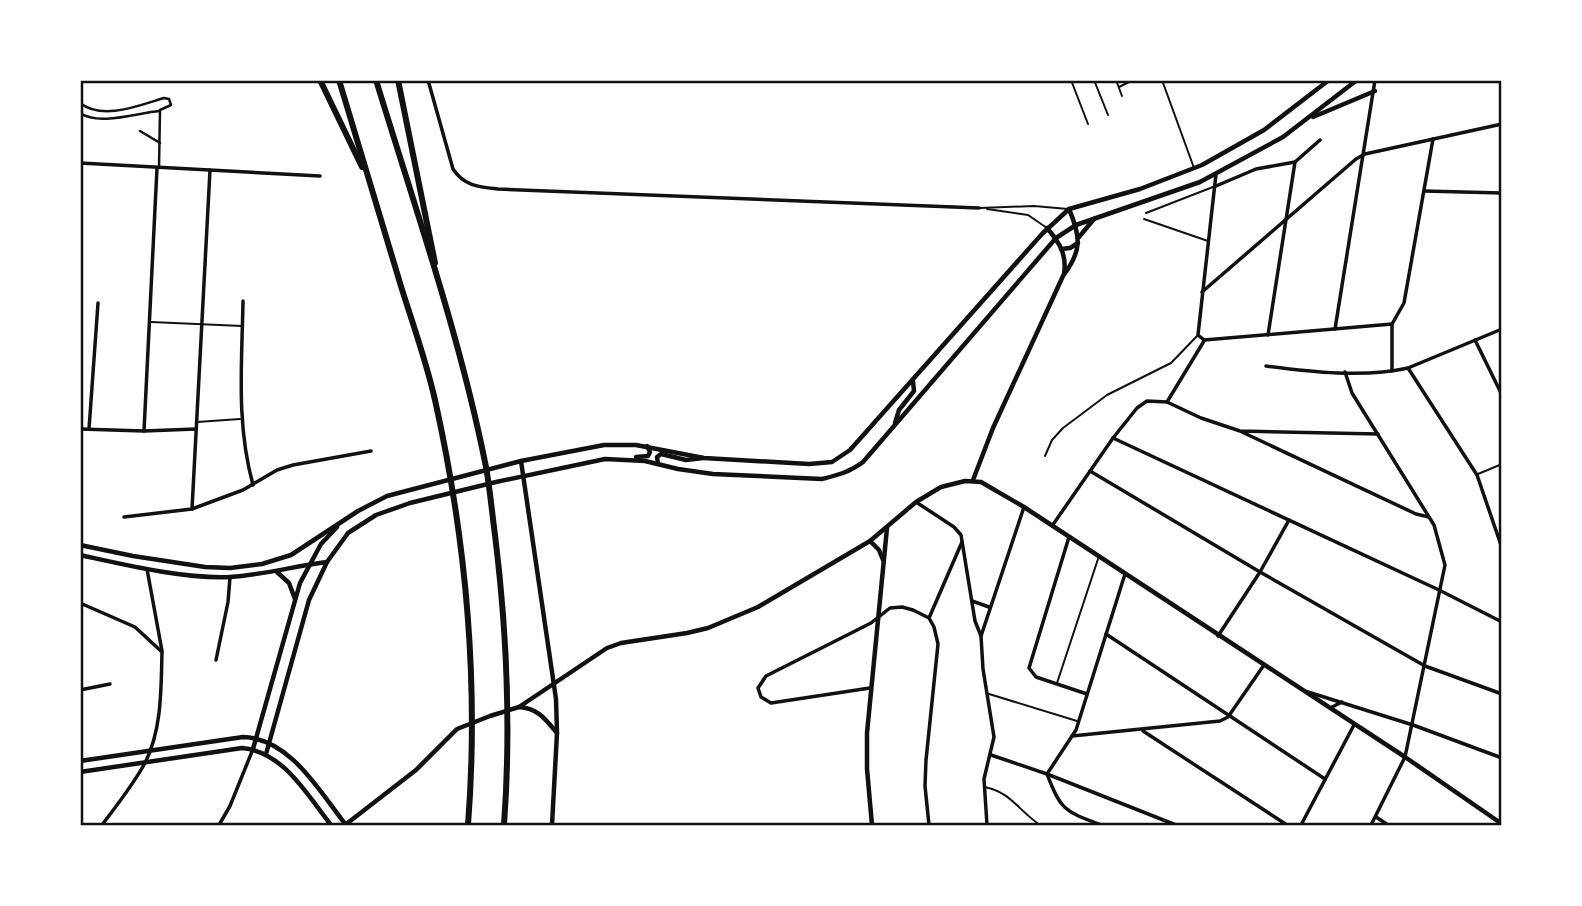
<svg xmlns="http://www.w3.org/2000/svg" width="1582" height="906" font-family="'Work Sans',sans-serif">
  <style>
    .lines { fill: none; stroke-linecap: round; stroke-linejoin: round }
    .service { stroke: #111; stroke-width: 2 }
    .pedestrian { stroke: #111; stroke-width: 2.5 }
    .minor { stroke: #111; stroke-width: 3.5 }
    .tertiary { stroke: #111; stroke-width: 4.5 }
    .secondary { stroke: #111; stroke-width: 4.5 }
    .motorway { stroke: #111; stroke-width: 6 }
    .neatline { fill: none; stroke: #111; stroke-width: 2.5 }
  </style>
  <rect width="100%" height="100%" fill="#fff"/>
  <g class="lines">
    <g class="service">
      <path d="M1071 80 1088 124"/>
      <path d="M1094 80 1108 115"/>
      <path d="M1116 80 1122 96"/>
      <path d="M1162 80 1194 168"/>
      <path d="M1119 87 1133 80"/>
      <path d="M980 208 1034 206 1068 209"/>
      <path d="M987 209 1028 215 1047 228"/>
      <path d="M1146 213 1213 187"/>
      <path d="M1144 219 1208 241"/>
      <path d="M151 322 242 326"/>
      <path d="M197 422 240 419"/>
      <path d="M1045 456 1052 440 1063 428 1107 395 1171 363 1198 335"/>
      <path d="M1478 474 1502 464"/>
      <path d="M1057 683 1098 559"/>
      <path d="M989 694 1077 721"/>
      <path d="M984 787C1010 791 1020 812 1040 825"/>
    </g>
    <g class="pedestrian">
      <path d="M80 103C103 121 140 105 164 98L169 99 171 105 160 110 159 168"/>
      <path d="M80 113C99 126 137 113 159 111"/>
      <path d="M140 131 160 143"/>
    </g>
    <g class="minor">
      <path d="M428 80 453 169C464 186 479 187 498 189L979 208"/>
      <path d="M80 163 320 176"/>
      <path d="M1216 186 1256 169 1295 162 1320 140"/>
      <path d="M1424 191 1502 193"/>
      <path d="M1202 292 1356 159 1365 154 1502 124"/>
      <path d="M243 301C242 364 236 423 253 485"/>
      <path d="M1335 329 1375 80"/>
      <path d="M1268 335 1295 162"/>
      <path d="M1204 340 1392 324"/>
      <path d="M1204 340 1198 335 1216 174"/>
      <path d="M1475 340 1502 395"/>
      <path d="M1266 366C1311 372 1364 378 1408 368L1502 329"/>
      <path d="M1408 368 1477 475 1502 548"/>
      <path d="M1392 371V324L1404 303 1433 139"/>
      <path d="M1345 372 1352 393 1434 525 1445 565 1405 757 1371 825"/>
      <path d="M1167 402 1204 341"/>
      <path d="M80 429 144 431 196 429"/>
      <path d="M89 429 98 303"/>
      <path d="M144 431 157 168"/>
      <path d="M1242 432 1416 514 1429 517"/>
      <path d="M1113 438 1439 590 1502 622"/>
      <path d="M1090 471 1260 572 1425 666 1502 694"/>
      <path d="M916 502 954 527 961 535 975 621 981 636"/>
      <path d="M192 509 210 170"/>
      <path d="M124 517 192 509 243 490 277 470 293 465 371 451"/>
      <path d="M1052 526 1113 438 1137 408 1147 401 1167 402 1201 418 1240 431 1378 434"/>
      <path d="M1069 537 1029 668 1036 677 1087 694"/>
      <path d="M147 569 162 651"/>
      <path d="M972 601 989 607"/>
      <path d="M80 603 135 627 162 652C161 689 162 729 145 763 133 785 117 805 102 825"/>
      <path d="M929 618 962 542"/>
      <path d="M1106 634 1325 779"/>
      <path d="M1218 636 1260 572 1289 520"/>
      <path d="M216 660 228 602 230 577"/>
      <path d="M870 688 771 703 761 697 758 688 766 676 871 623 890 608 902 607 913 610 929 618 934 627 938 644 926 760 925 786 929 825"/>
      <path d="M80 690 110 684"/>
      <path d="M1308 692 1413 725 1502 758"/>
      <path d="M1330 708 1342 702"/>
      <path d="M1143 731 1287 825"/>
      <path d="M1072 736 1220 721 1228 717 1264 665"/>
      <path d="M991 755 1047 774 1176 825"/>
      <path d="M1376 817 1388 825"/>
      <path d="M219 825 230 806 253 749"/>
      <path d="M987 825 984 779 994 737 983 669 981 636 1024 507"/>
      <path d="M1101 825C1065 811 1061 811 1047 774L1076 730 1125 574"/>
      <path d="M1301 825 1354 725"/>
    </g>
    <g class="tertiary">
      <path d="M1047 228C1060 243 1067 255 1064 274"/>
      <path d="M1061 249 1070 248 1078 243"/>
      <path d="M521 461 556 699 557 733 552 825"/>
      <path d="M973 480 993 428 1063 276C1082 251 1081 237 1069 209"/>
      <path d="M870 541 879 550 883 560"/>
      <path d="M253 749 300 583 321 544 337 527"/>
      <path d="M266 754 309 600 327 562"/>
      <path d="M80 761 243 737C291 739 319 791 346 825"/>
      <path d="M80 772 242 748C284 752 307 795 331 825"/>
      <path d="M872 825 867 769V733L887 528"/>
    </g>
    <g class="secondary">
      <path d="M1313 117 1375 91"/>
      <path d="M1079 237 1094 219"/>
      <path d="M895 423 899 410 914 391 913 381"/>
      <path d="M636 457 648 456 650 452 647 446"/>
      <path d="M658 464 657 457 661 454 686 460 703 458"/>
      <path d="M80 545 133 556 205 567 230 568 262 564 291 555 358 511 387 496 521 461 604 445H636L704 458 809 464 832 462 850 450 1042 234 1069 209 1140 189 1202 165 1264 130 1329 80"/>
      <path d="M80 555C126 565 184 579 230 577 263 575 295 566 327 562L348 533 376 515 410 503 496 482 605 459 645 461 678 469 713 474 822 479C838 475 850 472 863 462L1056 238 1076 225 1200 182 1283 137 1357 80"/>
      <path d="M277 572 289 583 295 599"/>
      <path d="M519 707C538 708 546 720 557 733"/>
      <path d="M345 825 416 770 457 729 490 716 519 707 607 648 621 643 687 633 708 628 758 607 870 541 916 502 941 487 965 481 981 482 1024 507 1405 757 1502 824"/>
    </g>
    <g class="motorway">
      <path d="M320 80 362 167"/>
      <path d="M339 80C359 148 380 215 400 283 412 322 426 360 435 400 466 539 479 683 468 825"/>
      <path d="M376 80C415 208 460 336 486 467 490 489 492 513 495 535 507 632 511 729 504 825"/>
      <path d="M398 80 435 263"/>
    </g>
  </g>
  <rect width="1582" height="906" fill="none" stroke="#ffffff" stroke-width="164"/>
  <rect x="82" y="82" width="1418" height="742" class="neatline"/>
</svg>
